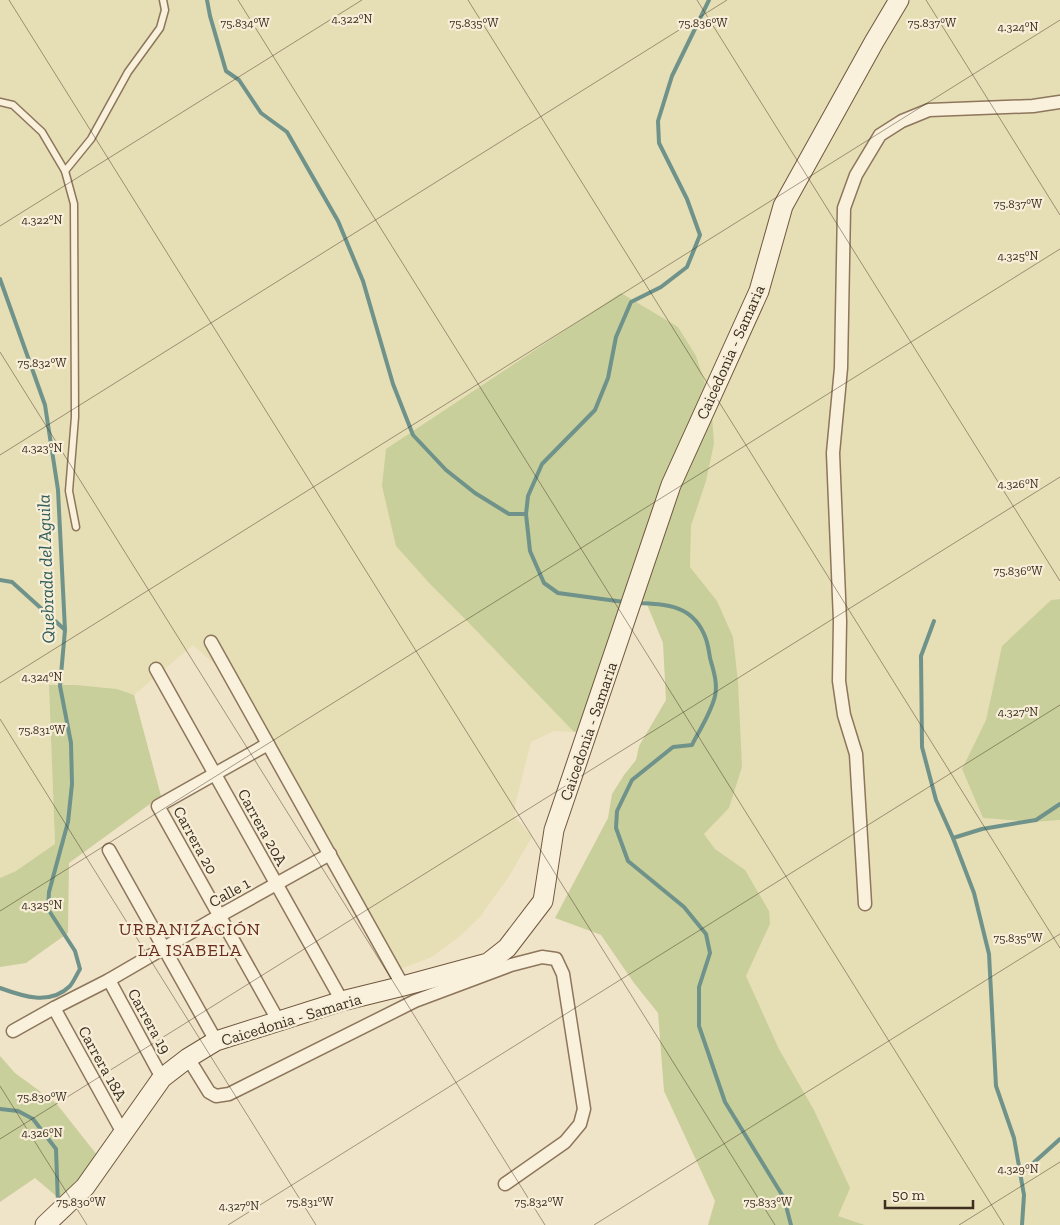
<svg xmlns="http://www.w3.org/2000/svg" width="1060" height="1225" font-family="'Zilla Slab',serif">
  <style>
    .farmland { fill: #e6deb5 }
    .green { fill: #c9cf9b }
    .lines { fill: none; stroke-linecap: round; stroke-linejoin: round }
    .stream { stroke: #6f938a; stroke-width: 4 }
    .lane-casing { stroke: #8d765c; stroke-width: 9 }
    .street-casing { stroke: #8d765c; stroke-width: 15 }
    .secondary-casing { stroke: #6f573f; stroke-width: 21 }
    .lane { stroke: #faf1dc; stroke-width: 6 }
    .street { stroke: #faf1dc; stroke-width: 12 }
    .secondary { stroke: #faf1dc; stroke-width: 19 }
    .ticks { fill: none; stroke: #3d2e20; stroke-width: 1; stroke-opacity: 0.45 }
    .labels { text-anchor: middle; stroke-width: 4.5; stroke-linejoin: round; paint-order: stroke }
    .street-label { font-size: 16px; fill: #3d2e20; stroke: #f7eed8 }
    .water-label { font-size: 18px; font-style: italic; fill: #2f5d5a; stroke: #f7eed8 }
    .neighbourhood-label { font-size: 18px; letter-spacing: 1px; fill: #6b2e1e; stroke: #f7eed8 }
    .ticks-label { font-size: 12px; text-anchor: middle; fill: #3d2e20; stroke: #f7eed8; stroke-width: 4.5; stroke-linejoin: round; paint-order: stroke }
  </style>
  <rect width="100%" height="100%" fill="#f0e4c8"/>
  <path class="farmland" d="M0 0H1060V599L1051 600 1002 646 986 720 962 769 983 818 1033 822 1060 820V1225H865L838 1216 830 1146 814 1110 779 1049 746 976 770 924 704 834 729 808 742 767 740 746 717 601 690 568 691 526 706 481 714 444 634 302 621 293 396 546 430 584 467 621 574 732 554 731 531 742 515 805V817L532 837 508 878 489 904 481 916 460 936 432 957 400 969 220 669 193 645 134 695 117 689 77 685H49L55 845 16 871 0 878Z"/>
  <g class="green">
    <path d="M621 293 678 327 696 356 711 402 714 444 706 481 691 526 690 567 717 601 733 637 738 682 742 767 729 808 704 834 715 849 745 870 769 911 770 924 746 976 779 1049 814 1110 850 1188 838 1216 865 1225H708L715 1201 664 1091 658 1013 634 983 601 935 555 918 608 818 612 794 624 775 636 760 639 746 666 700 663 643 646 602 638 597 591 730 574 732 467 621 430 584 396 546 382 486 386 449Z"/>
    <path d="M1060 599V820L1033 822 983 818 962 769 986 720 1002 646 1051 600Z"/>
    <path d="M49 685H77L117 689 134 695 161 796 69 863 68 933 26 963 0 967V878L16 871 55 844Z"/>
    <path d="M0 1056 15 1073 56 1103 101 1160 69 1207 35 1178 0 1202Z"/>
  </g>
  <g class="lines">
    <g class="stream">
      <path d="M207 0 210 16 226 71 239 80 261 113 287 132 338 221 363 281 393 384 413 435 446 470 475 493 509 514H526"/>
      <path d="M0 279 45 405 58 490 65 630 60 686 71 743 72 784 68 822 49 892 48 909 75 951 80 969C77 974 74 981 70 986 50 1006 22 996 0 988"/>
      <path d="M0 580 12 582 64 629"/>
      <path d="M624 602 558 593 544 583 530 551 526 514 528 496 542 464 595 410 608 378 616 337 631 302 661 287 687 267 700 235 687 199 659 143 658 121 672 76 709 0"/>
      <path d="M636 603C667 604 694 605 706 639 708 645 709 651 710 658 713 669 718 683 715 696 711 713 700 729 692 745L673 747 632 780 617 811 616 828 628 861 684 907 706 934 710 953 699 987V1026L725 1102 784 1198 791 1225"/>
      <path d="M934 621 921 656 922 747 936 800 953 838 974 893 989 954 996 1086 1014 1138 1024 1195 1022 1225"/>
      <path d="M953 838 982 829 1036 820 1060 804"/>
      <path d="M0 1109 18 1111 33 1119 56 1149 58 1204"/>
      <path d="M1020 1175 1060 1139"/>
    </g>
    <g class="lane-casing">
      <g id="lane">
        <path d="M0 102 13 105 42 132 65 171 74 204 75 417 69 491 76 527"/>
        <path d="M65 171 91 139 128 72 160 28 165 10 163 0"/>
      </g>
    </g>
    <g class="street-casing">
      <g id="street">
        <path d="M211 642 403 986"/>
        <path d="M156 669 342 1001"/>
        <path d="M268 744 158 806 279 1022"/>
        <path d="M109 850 216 1041"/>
        <path d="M865 904 856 754 844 715 839 681 840 621 833 453 841 368 844 208 856 175 880 135 902 121 929 110 1033 106 1060 102"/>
        <path d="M109 980 162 1078"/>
        <path d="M54 1008 123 1133"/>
        <path d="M13 1031 54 1008 109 980 219 916 330 854"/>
        <path d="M188 1058 209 1092 216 1096 229 1094 415 1001 511 965 542 957 556 959 563 974 584 1109 580 1124 565 1142 505 1184"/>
      </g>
    </g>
    <g class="secondary-casing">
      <path id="secondary" d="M45 1225 85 1187 162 1078 188 1058 216 1041 342 1001 403 986 488 963 507 948 543 901 554 830 671 485 759 291 783 206 874 42 899 0"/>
    </g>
    <use href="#lane" class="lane"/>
    <use href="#street" class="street"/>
    <use href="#secondary" class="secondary"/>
  </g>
  <path class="ticks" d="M9 0 775 1225M238 0 1004 1225M468 0 1060 948M697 0 1060 581M926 0 1060 215M0 226 362 0M0 352 545 1225M0 455 727 0M0 683 1060 20M0 719 316 1225M0 911 1060 249M0 1086 87 1225M0 1139 1060 477M228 1225 1060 705M594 1225 1060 934M959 1225 1060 1162"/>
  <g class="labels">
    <g class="street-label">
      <text transform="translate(730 352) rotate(-66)" y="6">Caicedonia - Samaria</text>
      <text transform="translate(588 731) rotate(-71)" y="6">Caicedonia - Samaria</text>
      <text transform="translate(263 827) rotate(61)" y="6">Carrera 20A</text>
      <text transform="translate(196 840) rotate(61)" y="6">Carrera 20</text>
      <text transform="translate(229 892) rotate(-29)" y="6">Calle 1</text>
      <text transform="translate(291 1019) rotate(-17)" y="6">Caicedonia - Samaria</text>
      <text transform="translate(150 1021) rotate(61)" y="6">Carrera 19</text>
      <text transform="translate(103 1063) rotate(61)" y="6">Carrera 18A</text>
    </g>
    <g class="water-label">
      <text transform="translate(46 569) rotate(-92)" y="6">Quebrada del Aguila</text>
    </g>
    <g class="neighbourhood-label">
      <text x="190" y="935">URBANIZACIÓN<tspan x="190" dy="21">LA ISABELA</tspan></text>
    </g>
  </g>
  <g class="ticks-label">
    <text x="352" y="23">4.322°N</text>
    <text x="245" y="27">75.834°W</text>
    <text x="474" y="27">75.835°W</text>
    <text x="703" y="27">75.836°W</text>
    <text x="932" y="27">75.837°W</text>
    <text x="1018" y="31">4.324°N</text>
    <text x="1018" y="208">75.837°W</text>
    <text x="42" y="224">4.322°N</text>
    <text x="1018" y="260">4.325°N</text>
    <text x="42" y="367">75.832°W</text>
    <text x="42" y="452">4.323°N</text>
    <text x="1018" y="488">4.326°N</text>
    <text x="1018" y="575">75.836°W</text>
    <text x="42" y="681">4.324°N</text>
    <text x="1018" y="716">4.327°N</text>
    <text x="42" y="734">75.831°W</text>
    <text x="42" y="909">4.325°N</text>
    <text x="1018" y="942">75.835°W</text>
    <text x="42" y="1101">75.830°W</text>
    <text x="42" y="1137">4.326°N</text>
    <text x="1018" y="1173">4.329°N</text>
    <text x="81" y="1206">75.830°W</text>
    <text x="310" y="1206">75.831°W</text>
    <text x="539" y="1206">75.832°W</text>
    <text x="768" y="1206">75.833°W</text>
    <text x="239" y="1210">4.327°N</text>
  </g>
  <path d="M885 1200v8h88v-8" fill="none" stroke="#3d2e20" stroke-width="2.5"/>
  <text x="892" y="1200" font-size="15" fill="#3d2e20" stroke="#f7eed8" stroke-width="4" paint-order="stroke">50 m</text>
</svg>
